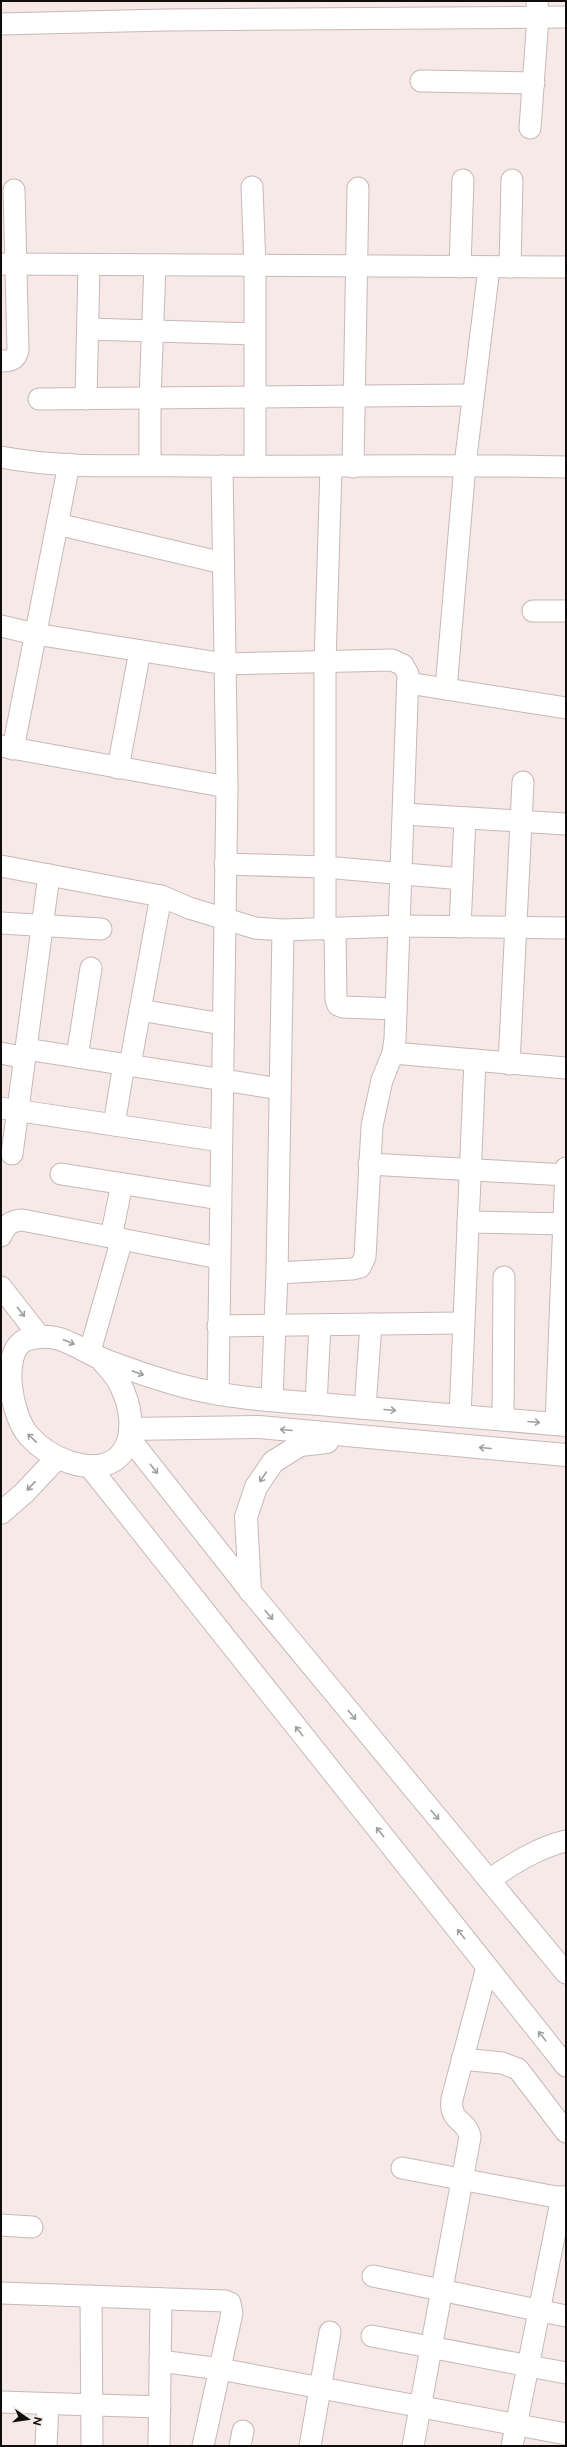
<svg xmlns="http://www.w3.org/2000/svg" width="567" height="2447" font-family="Figtree,sans-serif">
  <style>
    .lines { fill: none; stroke-linecap: round; stroke-linejoin: round }
    .minor-casing { stroke: #c6b9b8; stroke-width: 23 }
    .major-casing { stroke: #c6b9b8; stroke-width: 24 }
    .minor { stroke: #fff; stroke-width: 21 }
    .major { stroke: #fff; stroke-width: 22 }
    .oneway { stroke: #a09e9e }
  </style>
  <rect width="100%" height="100%" fill="#f6e9e7"/>
  <g class="lines">
    <g class="minor-casing">
      <g id="minor">
        <path d="M1 24 165 20 566 17"/>
        <path d="M421 81 534 83"/>
        <path d="M530 128 538 17 537 1"/>
        <path d="M252 187 255 266V466"/>
        <path d="M1 264 566 267"/>
        <path d="M460 267 463 180"/>
        <path d="M510 267 512 180"/>
        <path d="M88 329 255 334"/>
        <path d="M1 361C10 361 16 360 18 350L14 190"/>
        <path d="M39 399 473 395"/>
        <path d="M86 399 89 265"/>
        <path d="M1 457C63 469 128 465 191 466 316 467 441 464 566 467"/>
        <path d="M150 465V398L155 265"/>
        <path d="M353 467 358 188"/>
        <path d="M57 524 223 563"/>
        <path d="M533 611H566"/>
        <path d="M1 626 35 634 225 664 392 660 403 665 408 674 395 1039 393 1053 382 1080 372 1126 365 1257 360 1267 352 1269 277 1273"/>
        <path d="M408 683 566 708"/>
        <path d="M446 689 465 465 489 268"/>
        <path d="M1 746 227 787"/>
        <path d="M13 749 69 464"/>
        <path d="M118 768 140 651"/>
        <path d="M404 814 566 824"/>
        <path d="M225 864 325 867 462 879"/>
        <path d="M1 866 161 896 189 908 255 928 283 930 401 926 566 928"/>
        <path d="M1 923 101 929"/>
        <path d="M460 927 465 818"/>
        <path d="M325 929V663L331 467"/>
        <path d="M335 929 336 1000 338 1005 343 1007 396 1009"/>
        <path d="M140 1010 222 1024"/>
        <path d="M26 1049 280 1089"/>
        <path d="M1 1053 25 1058"/>
        <path d="M393 1053 566 1068"/>
        <path d="M77 1057 91 968"/>
        <path d="M509 1064 523 782"/>
        <path d="M130 1065 161 896"/>
        <path d="M1 1108 221 1141"/>
        <path d="M114 1125 124 1064"/>
        <path d="M12 1154 49 875"/>
        <path d="M369 1164 566 1175"/>
        <path d="M61 1174 220 1199"/>
        <path d="M468 1222 566 1224"/>
        <path d="M1 1236C6 1225 10 1221 22 1220L219 1258"/>
        <path d="M111 1237 122 1184"/>
        <path d="M1 1287 40 1337"/>
        <path d="M218 1326 463 1323"/>
        <path d="M90 1351 122 1239"/>
        <path d="M218 1394 227 787 222 466"/>
        <path d="M272 1399 277 1273 283 930"/>
        <path d="M316 1404 320 1325"/>
        <path d="M365 1408 371 1324"/>
        <path d="M460 1416 475 1060"/>
        <path d="M503 1420 504 1277"/>
        <path d="M556 1424 566 1168"/>
        <path d="M130 1439 250 1591 566 1973"/>
        <path d="M89 1466 566 2066"/>
        <path d="M489 1880C514 1863 537 1848 566 1841"/>
        <path d="M462 2059 502 2063 518 2069 566 2132"/>
        <path d="M402 2168 556 2197H566"/>
        <path d="M1 2225 32 2227"/>
        <path d="M373 2276 566 2316"/>
        <path d="M1 2293 225 2301 230 2303 232 2313 203 2446"/>
        <path d="M91 2296 92 2446"/>
        <path d="M372 2336 566 2373"/>
        <path d="M160 2361 220 2369 566 2434"/>
        <path d="M1 2402 160 2407"/>
        <path d="M46 2446 48 2404"/>
        <path d="M159 2446 161 2299"/>
        <path d="M240 2446 243 2431"/>
        <path d="M310 2446 330 2332"/>
        <path d="M413 2446 470 2137C467 2119 449 2123 452 2099L487 1967"/>
        <path d="M512 2446 562 2197"/>
      </g>
    </g>
    <g class="major-casing">
      <g id="major">
        <path d="M101 1359C107 1367 116 1375 120 1384 143 1429 129 1481 69 1462 54 1457 40 1448 29 1436 11 1416 0 1353 25 1340 60 1328 79 1351 107 1361 134 1371 159 1380 187 1387 233 1399 282 1401 330 1405 409 1412 487 1418 566 1425"/>
        <path d="M130 1429 259 1427 566 1455"/>
        <path d="M1 1513 24 1493 57 1458"/>
        <path d="M250 1591 246 1517 256 1487 273 1462 300 1445 327 1442"/>
      </g>
    </g>
    <use href="#minor" class="minor"/>
    <use href="#major" class="major"/>
  </g>
  <defs><path id="oneway-shaft" d="M-6 0H5M1.5-3L5.5 0L1.5 3" fill="none" stroke-width="1.6" stroke-linecap="round" stroke-linejoin="round"/></defs>
  <g class="oneway">
    <use href="#oneway-shaft" transform="translate(21 1312) rotate(52)"/>
    <use href="#oneway-shaft" transform="translate(69 1342) rotate(23)"/>
    <use href="#oneway-shaft" transform="translate(138 1373) rotate(20)"/>
    <use href="#oneway-shaft" transform="translate(390 1410) rotate(5)"/>
    <use href="#oneway-shaft" transform="translate(534 1422) rotate(5)"/>
    <use href="#oneway-shaft" transform="translate(286 1430) rotate(-175)"/>
    <use href="#oneway-shaft" transform="translate(32 1438) rotate(-136)"/>
    <use href="#oneway-shaft" transform="translate(485 1448) rotate(-175)"/>
    <use href="#oneway-shaft" transform="translate(154 1469) rotate(52)"/>
    <use href="#oneway-shaft" transform="translate(263 1477) rotate(124)"/>
    <use href="#oneway-shaft" transform="translate(31 1486) rotate(133)"/>
    <use href="#oneway-shaft" transform="translate(269 1615) rotate(50)"/>
    <use href="#oneway-shaft" transform="translate(352 1715) rotate(50)"/>
    <use href="#oneway-shaft" transform="translate(299 1731) rotate(-128)"/>
    <use href="#oneway-shaft" transform="translate(435 1815) rotate(50)"/>
    <use href="#oneway-shaft" transform="translate(380 1832) rotate(-128)"/>
    <use href="#oneway-shaft" transform="translate(461 1934) rotate(-128)"/>
    <use href="#oneway-shaft" transform="translate(542 2036) rotate(-129)"/>
  </g>
  <rect width="567" height="2447" fill="none" stroke="#110d0c" stroke-width="4"/>
  <g transform="translate(28 2419) rotate(103)" stroke="#f6e9e7" stroke-width="3" paint-order="stroke">
  <path d="M0-3L7 15L0 10L-7 15Z" fill="#110d0c"/>
  <text y="-6" font-size="11" font-weight="bold" text-anchor="middle" fill="#110d0c">N</text>
  </g>
</svg>
